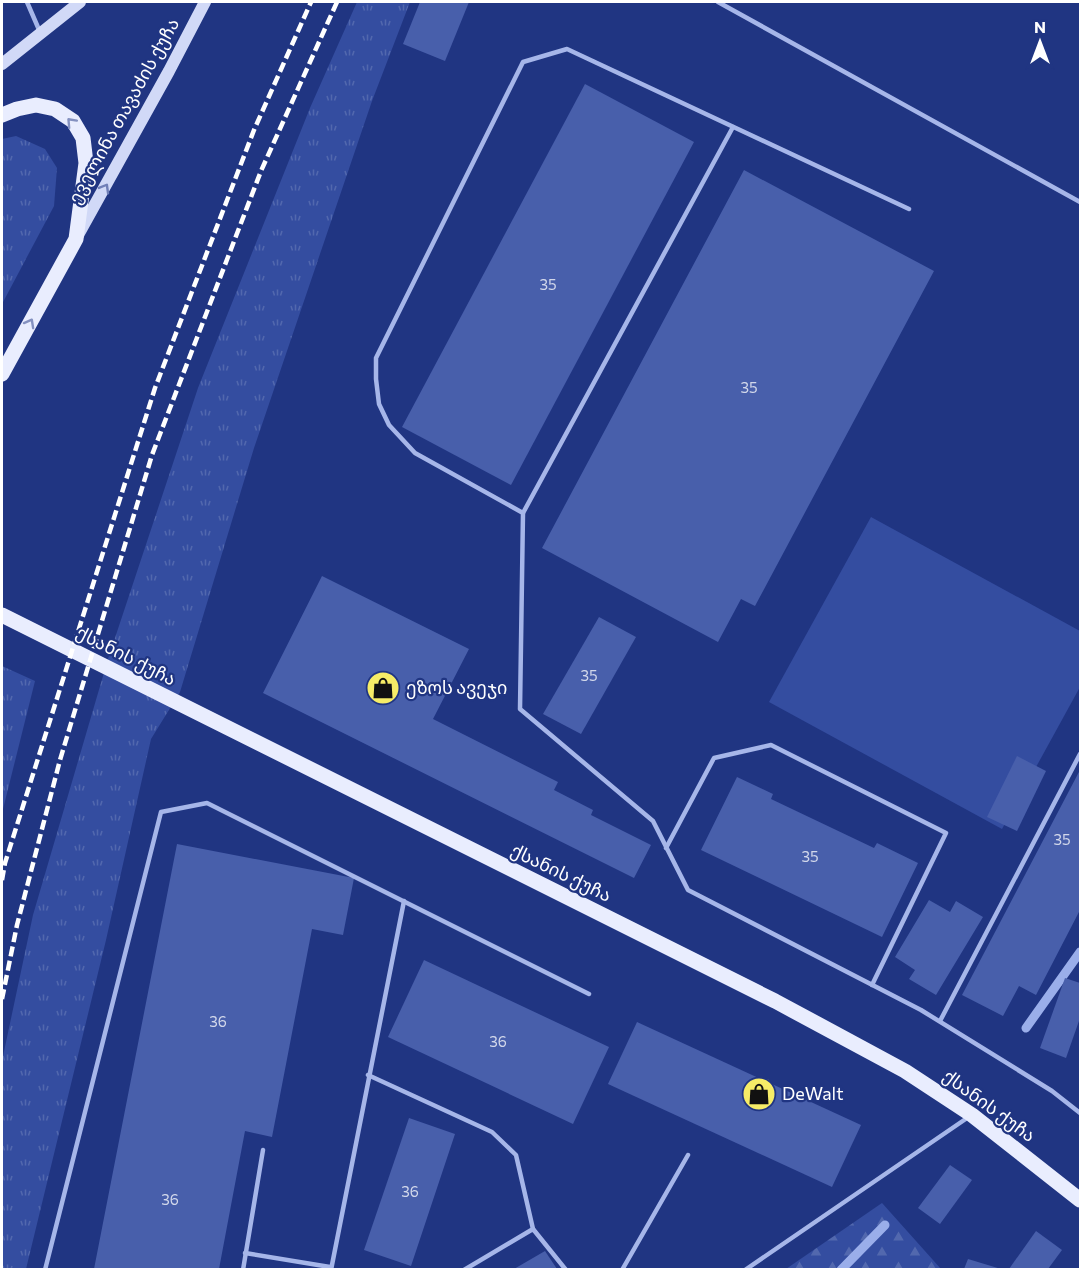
<svg xmlns="http://www.w3.org/2000/svg" width="1082" height="1271" font-family="Commissioner,'Noto Sans Georgian',sans-serif">
  <style>
    .grass { fill: url(#grass-tufts) }
    .forest { fill: url(#forest-firs) }
    .pitch { fill: #344da0 }
    .lines { fill: none; stroke-linecap: round; stroke-linejoin: round }
    .stream { stroke: #9aaeea; stroke-width: 9 }
    .building { fill: #485fab }
    .service { stroke: #a6b6e9; stroke-width: 4.5 }
    .secondary { stroke: #d1d9f7; stroke-width: 12 }
    .primary { stroke: #e9edfe; stroke-width: 15 }
    .rail { stroke: #fff; stroke-width: 4.5; stroke-dasharray: 10 4.5; stroke-linecap: butt }
    .oneway { stroke: #8491c0 }
    .oneway2 { stroke: #707fb7 }
    .labels { text-anchor: middle; stroke-width: 4.5; stroke-linejoin: round; paint-order: stroke }
    .number-label { font-size: 15px; fill: #d1d7ea }
    .street-label { font-size: 18px; fill: #fff; stroke: #203582 }
    .poi-label { font-size: 18px; fill: #fff; stroke: #203582; text-anchor: start }
  </style>
  <defs>
    <pattern id="grass-tufts" width="24" height="20" patternUnits="userSpaceOnUse" patternTransform="scale(1.5)"><rect width="24" height="20" fill="#344da0"/><path d="M3 7l-1-3M5 7V3M7 7l1-3M15 17l-1-3M17 17v-4M19 17l1-3" fill="none" stroke="#5268ae"/></pattern>
    <pattern id="forest-firs" width="22" height="20" patternUnits="userSpaceOnUse" patternTransform="scale(1.5)"><rect width="22" height="20" fill="#344da0"/><path d="M5 1l3.5 6h-7zM16 11l3.5 6h-7z" fill="#5268ae"/></pattern>
  </defs>
  <rect width="100%" height="100%" fill="#203582"/>
  <g class="grass">
    <path d="M357 2H410L372 101 254 448 180 692 151 739 106 940 26 1269 2 1270V1061L33 915 108 659 198 388 310 108Z"/>
    <path d="M16 136 45 149 57 168 54 206 2 304V139Z"/>
    <path d="M2 666 35 681 2 813Z"/>
  </g>
  <path class="forest" d="M882 1203 941 1269H786Z"/>
  <path class="pitch" d="M871 517 1080 631V687L1002 829 769 702Z"/>
  <g class="lines">
    <g class="stream">
      <path d="M1026 1028 1080 952"/>
      <path d="M841 1270 885 1225"/>
    </g>
  </g>
  <g class="building">
    <path d="M420 2H469L445 61 403 44Z"/>
    <path d="M585 84 694 142 511 485 402 427Z"/>
    <path d="M744 170 934 271 755 606 741 599 718 642 542 548Z"/>
    <path d="M322 576 469 649 433 719 558 782 554 790 593 810 591 815 651 845 634 878 263 693Z"/>
    <path d="M599 617 636 637 581 734 543 714Z"/>
    <path d="M1017 756 1046 771 1017 831 987 817Z"/>
    <path d="M1080 770V910L1036 995 1019 986 1003 1016 962 995Z"/>
    <path d="M737 777 773 794 771 799 874 848 877 843 918 863 882 937 701 850Z"/>
    <path d="M177 844 354 878 343 935 312 929 272 1137 245 1131 219 1269H94Z"/>
    <path d="M929 900 950 912 956 901 983 917 936 995 909 979 915 970 895 957Z"/>
    <path d="M424 960 609 1047 573 1124 388 1037Z"/>
    <path d="M1065 978 1080 983V1018L1066 1058 1040 1048Z"/>
    <path d="M637 1022 861 1125 832 1187 608 1084Z"/>
    <path d="M409 1118 455 1134 411 1266 364 1250Z"/>
    <path d="M950 1165 972 1180 940 1224 918 1208Z"/>
    <path d="M1036 1231 1062 1250 1048 1269H1009Z"/>
    <path d="M545 1251 557 1269H514Z"/>
    <path d="M968 1259 1001 1269H964Z"/>
  </g>
  <g class="lines">
    <g class="service">
      <path d="M27 2 40 32"/>
      <path d="M718 2 1080 202"/>
      <path d="M909 209 567 49 523 62 376 358V379L379 404 389 425 415 453 523 513 520 709 653 821 688 890 921 1010 1052 1091 1080 1113"/>
      <path d="M523 513 733 127"/>
      <path d="M666 848 714 758 771 745 946 833 872 985"/>
      <path d="M940 1021 1080 754"/>
      <path d="M368 1075 492 1132 516 1155 533 1229"/>
      <path d="M245 1253 330 1267"/>
      <path d="M45 1270 161 812 207 803 589 994"/>
      <path d="M243 1270 263 1150"/>
      <path d="M331 1270 404 901"/>
      <path d="M464 1270 533 1229 566 1270"/>
      <path d="M622 1270 688 1155"/>
      <path d="M745 1270 970 1116"/>
    </g>
    <g class="secondary">
      <path d="M2 64 80 2"/>
      <path d="M78 235 169 71 205 2"/>
    </g>
    <g class="primary">
      <path d="M2 115 17 109 36 105 55 109 73 121 83 138 86 163 76 239 2 374"/>
      <path d="M2 615 775 1001 905 1071 972 1115 1080 1200"/>
    </g>
    <g class="rail">
      <path d="M2 880 5 863 155 388 254 130 311 2"/>
      <path d="M2 999 17 925 60 760 152 455 261 171 337 2"/>
    </g>
  </g>
  <defs><path id="oneway-chevron" d="M-2-3.5L2.5 0L-2 3.5" fill="none" stroke-width="1.6" stroke-linecap="round" stroke-linejoin="round" transform="scale(1.5)"/></defs>
  <g class="oneway">
    <use href="#oneway-chevron" transform="translate(71 122) rotate(-133)"/>
    <use href="#oneway-chevron" transform="translate(30 323) rotate(-61)"/>
  </g>
  <use class="oneway2" href="#oneway-chevron" transform="translate(105 188) rotate(-60)"/>
  <defs>
    <g id="shop-disc" transform="scale(1.725)"><circle r="9.5" fill="#f6ec67" stroke="#203582"/><path d="M-5-2.5h2.3a2.7 3.5 0 0 1 5.4 0H5L5.5 6h-11ZM-1.5-2.5h3a1.5 2.3 0 0 0-3 0Z" fill="#111"/></g>
  </defs>
  <g fill-rule="evenodd">
    <use href="#shop-disc" x="383" y="688"/>
    <use href="#shop-disc" x="759" y="1094"/>
  </g>
  <g class="labels">
    <g class="number-label">
      <text x="548" y="290">35</text>
      <text x="749" y="393">35</text>
      <text x="589" y="681">35</text>
      <text x="1062" y="845">35</text>
      <text x="810" y="862">35</text>
      <text x="218" y="1027">36</text>
      <text x="498" y="1047">36</text>
      <text x="410" y="1197">36</text>
      <text x="170" y="1205">36</text>
    </g>
    <g class="street-label">
      <text transform="translate(124 111) rotate(-61)" y="6">ეველინა თავაძის ქუჩა</text>
      <text transform="translate(126 656) rotate(27)" y="6">ქსანის ქუჩა</text>
      <text transform="translate(561 873) rotate(26)" y="6">ქსანის ქუჩა</text>
      <text transform="translate(989 1106) rotate(36)" y="6">ქსანის ქუჩა</text>
    </g>
    <g class="poi-label">
      <text x="406" y="694">ეზოს ავეჯი</text>
      <text x="782" y="1100">DeWalt</text>
    </g>
  </g>
  <rect width="1082" height="1271" fill="none" stroke="#ffffff" stroke-width="6"/>
  <g transform="translate(1040 42)" stroke="#203582" stroke-width="4.5" paint-order="stroke">
  <path d="M0-4.5L10 22L0 15L-10 22Z" fill="#ffffff"/>
  <text y="-9" font-size="16" font-weight="bold" text-anchor="middle" fill="#ffffff">N</text>
  </g>
</svg>
